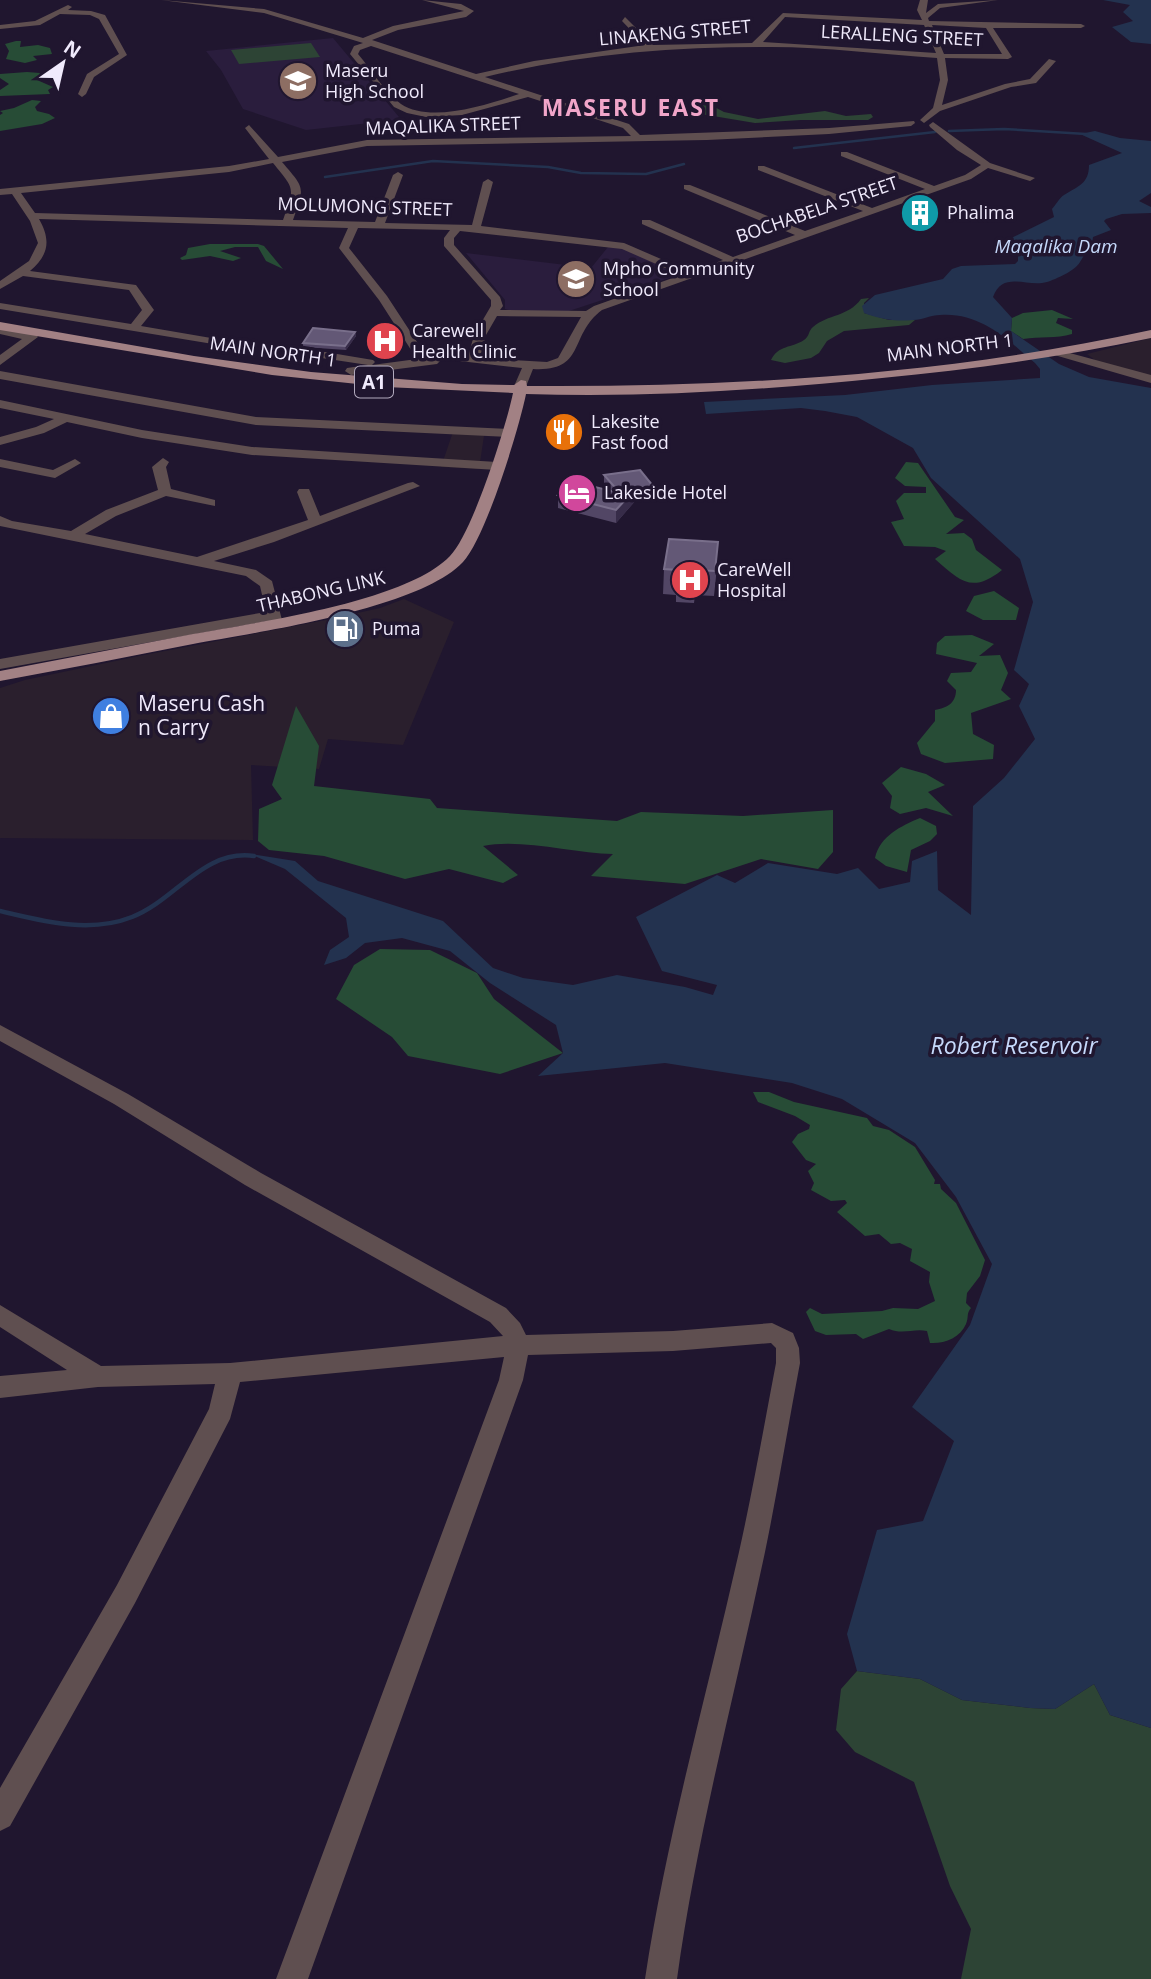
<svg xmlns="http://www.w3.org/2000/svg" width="1151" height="1979" font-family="'Open Sans',sans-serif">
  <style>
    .commercial { fill: #2a1f2d }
    .built { fill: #2a1d3d }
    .green { fill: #2d4435 }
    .forest { fill: #274c36 }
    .water { fill: #23324f }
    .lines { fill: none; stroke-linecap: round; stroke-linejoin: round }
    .stream-far1 { stroke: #23324f; stroke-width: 2.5 }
    .stream { stroke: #23324f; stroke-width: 4.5 }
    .minor { fill: #5f4f50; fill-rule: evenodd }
    .major { fill: #a28184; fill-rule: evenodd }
    .wall { fill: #524665 }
    .shaded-wall { fill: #372c49 }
    .building { fill: #635876; stroke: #796f8b; stroke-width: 2 }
    .labels { text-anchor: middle; stroke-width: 7; stroke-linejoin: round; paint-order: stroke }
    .far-street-label { font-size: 18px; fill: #f0eafc; stroke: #20162f }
    .far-poi-label { font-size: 18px; fill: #f0eafc; stroke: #20162f; text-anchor: start }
    .far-water-label { font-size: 19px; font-style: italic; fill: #c5d8fa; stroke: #20162f }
    .shield { fill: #20162f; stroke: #b2aabe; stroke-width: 2 }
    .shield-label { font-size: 19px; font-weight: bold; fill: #f0eafc }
    .poi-label { font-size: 21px; fill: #f0eafc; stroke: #20162f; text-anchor: start }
    .far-district-label { font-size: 23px; font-weight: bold; letter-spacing: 2px; fill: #f1a5c9; stroke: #20162f }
    .water-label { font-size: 23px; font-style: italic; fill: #c5d8fa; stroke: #20162f }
  </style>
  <rect width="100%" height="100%" fill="#20162f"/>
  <g class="commercial">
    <path d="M1151 338V376L1096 361 1087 354Z"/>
    <path d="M454 429H485L479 469 441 467Z"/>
    <path d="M404 599 454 622 403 745 328 739 319 769 251 765 253 840 0 838V688L25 680 139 656 331 619 380 608Z"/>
  </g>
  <g class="built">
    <path d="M333 38 399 117 397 120 306 130 243 109 221 70 206 51Z"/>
    <path d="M608 247 626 249 678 275 569 311H512L505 309V300L466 253 591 268Z"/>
  </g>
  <g class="green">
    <path d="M311 43 320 57 239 64 231 50Z"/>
    <path d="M697 103H707L724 112 758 119 825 111 846 116 871 114 873 117 868 120H801L755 123 701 114 697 113V109L691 107Z"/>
    <path d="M869 298 864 303V313L889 320H915L909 325 844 331 827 341 819 353 811 358 785 363 771 360C778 345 792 348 804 340 810 336 808 331 813 327 828 314 848 317 861 299Z"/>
    <path d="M857 1671 920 1679 962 1700 1030 1708 1055 1709 1094 1684 1110 1715 1151 1728V1979H961L971 1929 950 1886 914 1782 855 1752 836 1730 841 1689Z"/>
  </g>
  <g class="forest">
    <path d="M16 41H21L20 47 38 45 50 48 52 54 33 56 37 60 25 63 6 59 9 51 5 44Z"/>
    <path d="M27 72 40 73 37 80 53 87 48 90 50 94 0 96V90L9 84 0 78V74Z"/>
    <path d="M32 100 41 101 35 107 37 111 49 114 55 118 42 124 0 131V115L3 113 0 111 14 108Z"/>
    <path d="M210 244H258L264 246 283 269 266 261 258 247H235L220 251 241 258 233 261 210 256 182 260 180 258 186 255 188 248Z"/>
    <path d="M1052 310 1073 319 1058 318 1056 323 1072 330V334C1056 339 1040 336 1023 339L1011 331 1012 318 1023 313Z"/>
    <path d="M906 462 918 463 955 517 964 520 946 534 964 533 972 539 976 550 1002 570C972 594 960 581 935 559L946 551 935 547 904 546 891 522 904 519 896 501 904 493H926V487L905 486 895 478Z"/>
    <path d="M994 591 1019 608 1016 620H983L966 611 974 596Z"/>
    <path d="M972 635 994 644 979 656 1000 655 1008 673 1001 690 1011 699 971 713 973 734 994 745 993 759 945 763 921 754 917 743 935 721V710C947 708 956 703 956 690L947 681 951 673 971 672 977 663 936 654 937 643 945 636Z"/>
    <path d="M296 706 319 746 314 786 430 799 437 808 617 821 641 812 743 816 833 810V852L818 869 761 859 685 884 591 876 613 854C574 853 519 838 483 846L518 875 503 883 449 869 405 879 324 856 269 850 258 841 259 809 282 799 272 785Z"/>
    <path d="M901 767 926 774 945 785 928 792 953 816 926 808 900 814 890 808 892 796 882 783Z"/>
    <path d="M920 818 936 826 937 834 930 841 911 850 907 872 886 866 875 858C880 836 901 826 920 818Z"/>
    <path d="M380 949 430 950 477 973 494 999 563 1053 500 1074 408 1056 392 1037 336 999 354 965Z"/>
    <path d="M753 1092H769L794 1102 867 1118 873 1126 889 1130 915 1147 935 1180 934 1184H940L941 1189 956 1203 985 1260 980 1276 967 1293 966 1303 971 1308C966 1314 969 1317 966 1324 960 1338 944 1344 930 1343L927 1331C914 1328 903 1335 889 1329L863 1339 856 1334 826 1335 815 1331 806 1312 810 1308 822 1314 882 1311 893 1308 918 1309 935 1301 929 1282 930 1272 910 1261 912 1249 900 1243 891 1244 879 1234 865 1236 837 1212 847 1203 845 1200 831 1201 811 1190 814 1183 808 1171 816 1164 806 1160 792 1142 798 1134 809 1129 810 1125 795 1116 758 1102Z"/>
  </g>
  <g class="water">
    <path d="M1103 0H1151V44L1131 42 1112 27 1133 21 1123 12 1130 5Z"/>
    <path d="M1095 131 1120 138 1151 141V193L1139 201 1151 207V213L1122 214 1106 219 1104 221 1111 230 1093 237 1092 244C1085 250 1085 255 1080 262 1075 271 1056 279 1047 282 1027 288 1003 270 993 297L1012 318 1011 331 1059 364 1089 377 1151 388V1728L1110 1715 1094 1684 1055 1709 1030 1708 962 1700 920 1679 857 1671 847 1634 877 1530 923 1521 954 1441 912 1407 970 1325 992 1264 956 1197 915 1143 842 1099 792 1083 665 1063 538 1076 563 1053 556 1025 490 983 450 951 402 938 365 943 346 958 324 965 330 950 349 937 346 918 285 869 250 854 295 861 318 881 443 921 493 968 523 978 573 985 617 975 685 987 713 995 717 985 662 971 636 917 717 875 735 883 768 863 837 874 858 868 879 889 910 882 912 861 937 851 938 890 971 915 973 806 1004 778 1035 739 1019 706 1029 684 1014 670 1033 602 1020 559 931 478 913 448 857 417 825 411 801 408 706 414 704 402 845 395 932 385 1040 378V369L1035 363C1007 339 980 312 940 315 931 315 922 320 913 320 896 322 880 319 864 313L862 306 875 295 943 279 952 269 961 266 1015 264 1018 261V250L999 248 997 245 1054 217 1052 209C1056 205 1059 198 1064 195 1078 186 1089 184 1089 165L1122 153 1080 134Z"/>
  </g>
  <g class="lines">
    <g class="stream-far1">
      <path d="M949 131 1004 129 1086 134"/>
      <path d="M794 148 935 132"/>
      <path d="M325 177 433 161 548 167 581 173 646 174 684 164"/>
    </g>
    <path class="stream" d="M0 911C43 921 89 934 132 917 176 900 203 849 254 856"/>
    <g class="minor">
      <path d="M161 0 264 9 363 38 393 26 464 11 422 0 461 4 474 11 466 17 398 30 372 40 476 74 534 61 645 45 622 21 625 17 653 45 752 43 783 13 922 20 917 10 920 0H928L926 13 938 4 998 0 940 8 928 18 929 21 1081 24 1085 26 1081 28H993L1012 57 1008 59 945 58 948 80 942 105 1005 84 1030 79 1049 59 1056 61 1036 83 1011 87 940 111 924 123 920 120 933 108 940 80 937 58C879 54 819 46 761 47 668 47 576 55 485 77L629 124 640 135 829 128 914 121 915 123 911 126 829 134 707 140 367 146 282 162C305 189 305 186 293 220L375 222 393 175 398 172 403 175 385 223 472 225 483 182 488 179 493 182 481 226 624 243 691 272 723 260 642 224V220H650L733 257 795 235 684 189V185H690L805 231 863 211 758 170V166H764L872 208 925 189 841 156V152H847L934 186 965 175 981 165 957 150 930 127 929 125 933 122 990 163 1035 178 1030 181 988 168 971 179 602 310C568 335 587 372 533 369L527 384 521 388 515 384 522 368 442 359 437 364 351 375 345 371 347 368 368 365 315 357 313 355 319 351 373 360 375 362 372 365 432 357 413 353 379 300 339 248 348 228 39 219C51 240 49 255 30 271L136 285 154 310 141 326 217 339 219 341 213 344 0 309V303L131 324 142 310 129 290 23 276 0 289V281L29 261 38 243 30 221 12 194 0 195V189L229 166 269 159 245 128 249 125 278 157 367 140 631 136 623 128 528 97 462 115 426 117 407 113 394 107 350 54 354 46 363 43 264 13ZM785 17 924 25 936 53 763 42ZM932 25 986 28 1002 54H944ZM371 46 519 94C489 104 431 124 401 104 385 93 371 69 358 54L360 50ZM273 163C295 190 295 187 283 220L35 213 21 193 229 172ZM358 228 450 230 444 238V246L491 300V306L474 335 468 357 421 348 387 296 349 248ZM460 231 622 249 681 275 594 306 586 311 500 310 503 306 500 297 454 245V238ZM497 316 581 317 558 358 547 362 480 358 486 335Z"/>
      <path d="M68 5 72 7 68 10 91 11 105 15 127 55 94 77 86 94 82 97 78 94 87 74 119 54 99 19 90 15 60 14 40 25 0 29V25L35 21Z"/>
      <path d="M0 328 36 335 38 337 0 365V355L22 339 0 334Z"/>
      <path d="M1055 349 1151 375V383L1051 354 1049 352Z"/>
      <path d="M0 371 256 417 509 429 515 433 509 437 256 425 0 379Z"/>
      <path d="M0 400 142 430 252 447 497 462 504 466 497 470 252 455 142 438 67 422 44 433 0 445V437L36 427 54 419 0 408Z"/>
      <path d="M163 458 169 462 166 467 171 489 215 500V506L166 496 116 516 85 534 197 557 308 520 297 492 299 489H309L320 516 408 483 413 482 420 486 274 542 214 561 256 570 272 581 283 624 281 627H271L268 621 0 669V659L266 612 260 586 246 576 0 526V516L12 521 71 531 106 510 158 490 152 467Z"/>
      <path d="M0 459 53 470 75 459 81 463 55 478 0 467Z"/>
      <path d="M0 1025 128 1094 261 1173 506 1308 520 1323 526 1335 673 1331 772 1323 793 1333 799 1348 800 1363C788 1426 778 1489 765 1552 735 1694 697 1834 677 1979H645C667 1834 707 1694 739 1552 753 1489 764 1426 776 1363V1348L771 1343 673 1351 528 1355 523 1380 308 1979H276L499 1380 504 1357 240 1382 230 1419 135 1603 10 1826 0 1831V1788L117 1585 209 1409 215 1384 98 1387 0 1398V1376L67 1370 0 1327V1305L101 1366 230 1363 503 1336 490 1322 245 1185 114 1104 0 1041Z"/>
    </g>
    <path class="major" d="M0 322 194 356 311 372 462 384 514 385 521 380 526 381 527 386H537C742 387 950 374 1151 330V338C1062 357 973 369 882 378 764 390 645 398 526 394 519 429 486 537 463 562 419 609 258 632 193 644 128 657 64 669 0 681V671C64 659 129 646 193 634 258 622 406 602 450 556 472 534 506 427 513 393L386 387 272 375 0 330Z"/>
  </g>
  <g class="wall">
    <path d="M355 332 356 336 346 350 303 347V343Z"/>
    <path d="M604 475 653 486 652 498 636 500 616 523 558 508V495L606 490 604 488Z"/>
    <path d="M717 567 714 596 695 595 694 603 676 602V595L663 594 664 569Z"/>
  </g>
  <g class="shaded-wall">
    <path d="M355 332 356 336 346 350 345 346Z"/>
    <path d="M653 486 652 498 636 500 616 523V510L636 488Z"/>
  </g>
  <g class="building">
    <path d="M313 328 355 332 345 346 303 343Z"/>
    <path d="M640 470 653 486 636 488 616 510 558 495 574 482 620 493 604 475Z"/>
    <path d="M669 539 718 542 715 571 696 570 695 578 677 577 678 570 664 569Z"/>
  </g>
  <defs>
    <g id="school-disc" transform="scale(2.0125)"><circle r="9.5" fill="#8d6e63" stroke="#20162f"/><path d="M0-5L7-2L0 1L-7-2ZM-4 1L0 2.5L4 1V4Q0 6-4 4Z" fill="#fff"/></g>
    <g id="building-disc" transform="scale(2.0125)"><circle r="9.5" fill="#0f9aa8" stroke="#20162f"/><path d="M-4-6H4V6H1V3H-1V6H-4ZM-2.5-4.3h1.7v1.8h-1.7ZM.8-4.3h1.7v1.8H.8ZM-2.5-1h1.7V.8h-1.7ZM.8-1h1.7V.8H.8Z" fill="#fff"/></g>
    <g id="hospital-disc" transform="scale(2.0125)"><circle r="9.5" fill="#e0444e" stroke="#20162f"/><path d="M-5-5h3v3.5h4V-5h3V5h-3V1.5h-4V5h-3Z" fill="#fff"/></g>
    <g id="restaurant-disc" transform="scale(2.0125)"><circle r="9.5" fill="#e8710a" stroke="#20162f"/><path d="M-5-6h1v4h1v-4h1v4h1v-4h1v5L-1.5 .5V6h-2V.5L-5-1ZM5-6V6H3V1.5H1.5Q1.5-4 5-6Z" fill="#fff"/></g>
    <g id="hotel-disc" transform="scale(2.0125)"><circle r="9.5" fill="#d1479c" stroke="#20162f"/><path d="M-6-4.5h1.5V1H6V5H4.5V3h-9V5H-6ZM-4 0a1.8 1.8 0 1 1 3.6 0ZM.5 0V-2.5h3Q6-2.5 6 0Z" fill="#fff"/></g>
    <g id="fuel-disc" transform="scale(2.0125)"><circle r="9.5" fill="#5c6f8a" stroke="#20162f"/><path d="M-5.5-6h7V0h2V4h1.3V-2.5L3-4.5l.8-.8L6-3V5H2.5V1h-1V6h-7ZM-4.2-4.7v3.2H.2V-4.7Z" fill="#fff"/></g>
    <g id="shop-disc" transform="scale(2.0125)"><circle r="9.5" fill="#3f7fe0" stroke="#20162f"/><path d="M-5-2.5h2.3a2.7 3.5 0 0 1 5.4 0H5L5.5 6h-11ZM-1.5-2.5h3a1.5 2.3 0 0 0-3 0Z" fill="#fff"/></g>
  </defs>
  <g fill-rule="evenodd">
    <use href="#school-disc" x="298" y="81"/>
    <use href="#building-disc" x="920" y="213"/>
    <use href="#school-disc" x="576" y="279"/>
    <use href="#hospital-disc" x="385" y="341"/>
    <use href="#restaurant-disc" x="564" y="432"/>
    <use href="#hotel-disc" x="577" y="493"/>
    <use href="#hospital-disc" x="690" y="580"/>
    <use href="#fuel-disc" x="345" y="629"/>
    <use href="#shop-disc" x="111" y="716"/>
  </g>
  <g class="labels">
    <g class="far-street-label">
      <text transform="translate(675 33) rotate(-5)" y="6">LINAKENG STREET</text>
      <text transform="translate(902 36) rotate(3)" y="6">LERALLENG STREET</text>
      <text transform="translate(443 126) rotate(-2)" y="6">MAQALIKA STREET</text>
      <text transform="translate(365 207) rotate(2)" y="6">MOLUMONG STREET</text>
      <text transform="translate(817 210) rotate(-19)" y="6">BOCHABELA STREET</text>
      <text transform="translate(950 348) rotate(-7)" y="6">MAIN NORTH 1</text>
      <text transform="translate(273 352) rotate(8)" y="6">MAIN NORTH 1</text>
      <text transform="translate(321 592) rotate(-13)" y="6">THABONG LINK</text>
    </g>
    <g class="far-poi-label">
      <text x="325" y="77">Maseru<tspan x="325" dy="21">High School</tspan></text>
      <text x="947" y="219">Phalima</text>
      <text x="603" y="275">Mpho Community<tspan x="603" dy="21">School</tspan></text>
      <text x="412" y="337">Carewell<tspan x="412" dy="21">Health Clinic</tspan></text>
      <text x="591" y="428">Lakesite<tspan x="591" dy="21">Fast food</tspan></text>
      <text x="604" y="499">Lakeside Hotel</text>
      <text x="717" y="576">CareWell<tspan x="717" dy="21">Hospital</tspan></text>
      <text x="372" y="635">Puma</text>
    </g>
    <g class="far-water-label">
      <text x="1056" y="253">Maqalika Dam</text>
    </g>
    <rect class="shield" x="355" y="366.5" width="38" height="31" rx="5"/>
    <g class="shield-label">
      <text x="374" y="389">A1</text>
    </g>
    <g class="poi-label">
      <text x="138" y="711">Maseru Cash<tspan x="138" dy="24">n Carry</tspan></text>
    </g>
    <g class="far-district-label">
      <text x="631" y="116">MASERU EAST</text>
    </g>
    <g class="water-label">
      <text x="1014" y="1054">Robert Reservoir</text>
    </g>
  </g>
  <g transform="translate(63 63) rotate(34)" stroke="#20162f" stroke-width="5" paint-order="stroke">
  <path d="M0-5L12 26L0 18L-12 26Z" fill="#f0eafc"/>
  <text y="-10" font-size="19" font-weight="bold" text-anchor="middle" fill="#f0eafc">N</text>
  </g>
</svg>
